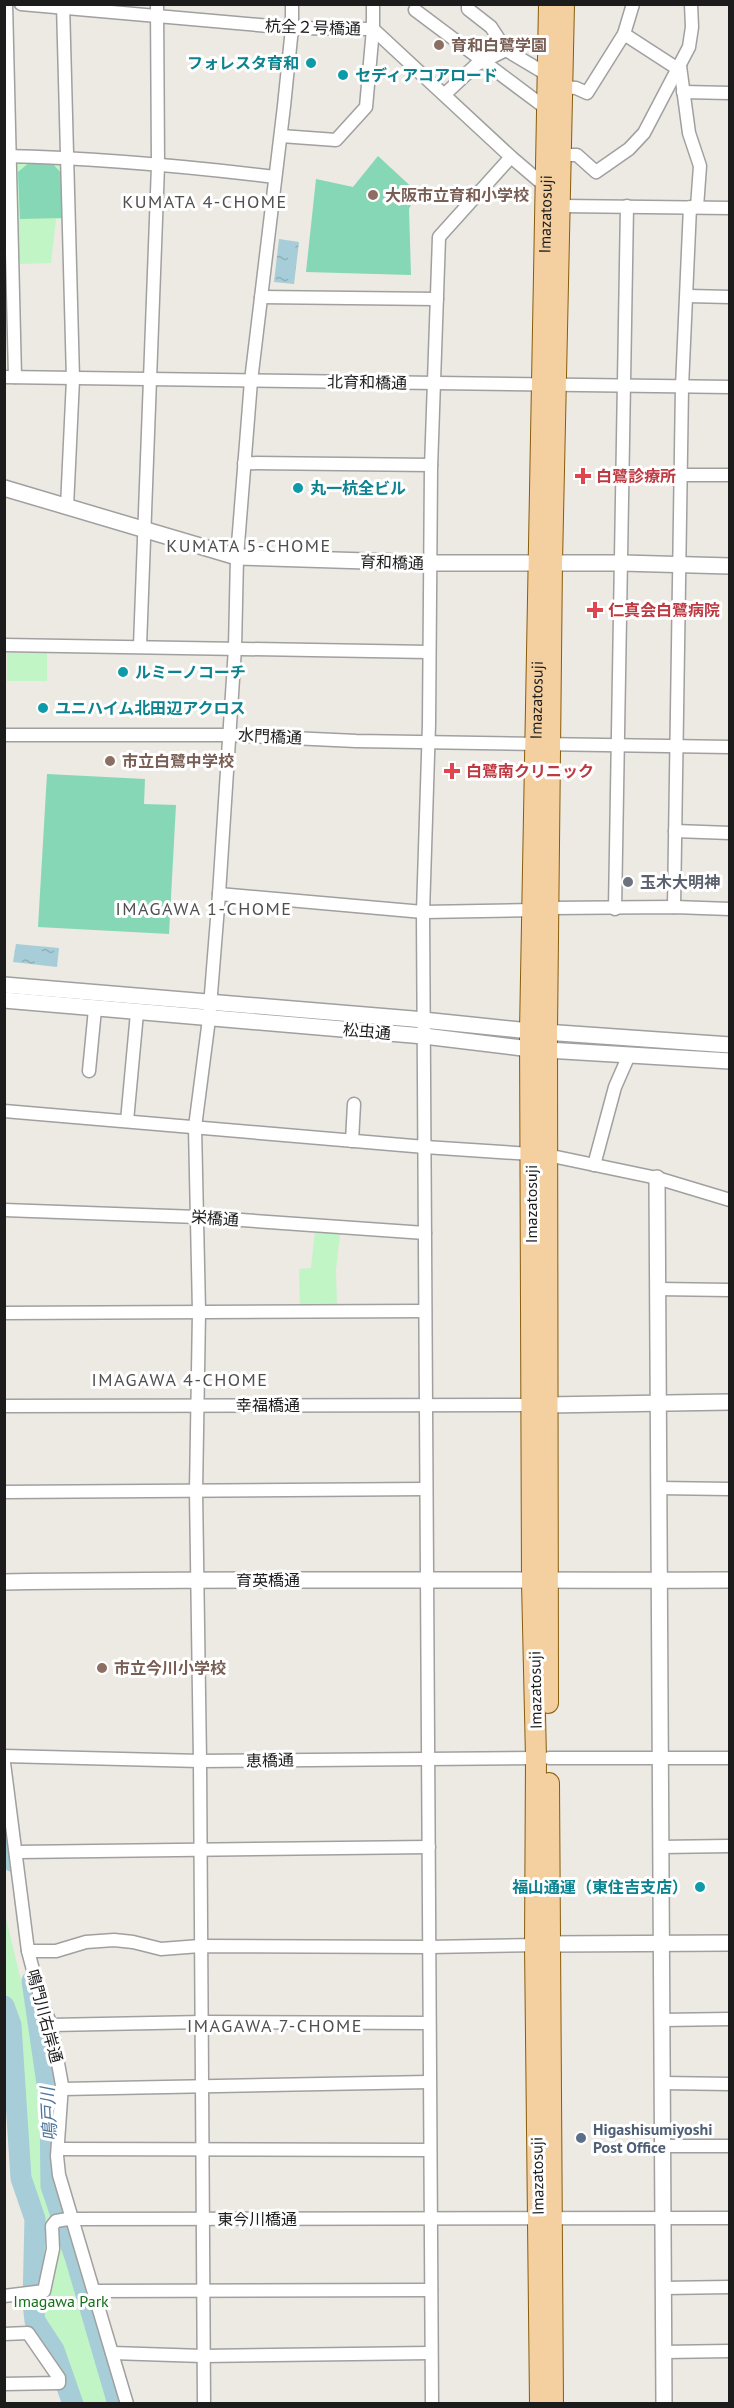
<svg xmlns="http://www.w3.org/2000/svg" width="734" height="2408" font-family="'PT Sans','Noto Sans JP',sans-serif">
  <style>
    .park { fill: #c2f5c5 }
    .pitch { fill: #86d7b6 }
    .water { fill: url(#water-ripples) }
    .lines { fill: none; stroke-linecap: round; stroke-linejoin: round }
    .river { stroke: #a6cdd8; stroke-width: 21 }
    .minor-casing { stroke: #a0a0a0; stroke-width: 15 }
    .tertiary-casing { stroke: #a0a0a0; stroke-width: 18 }
    .primary-casing { stroke: #895d0b; stroke-width: 22 }
    .minor { stroke: #fff; stroke-width: 12 }
    .tertiary { stroke: #fff; stroke-width: 15 }
    .primary { stroke: #f4cfa0; stroke-width: 20 }
    .education-dot { fill: #8d6e63; stroke: #fff; stroke-width: 2 }
    .culture-dot { fill: #0f9aa8; stroke: #fff; stroke-width: 2 }
    .health-dot { fill: #e0444e; stroke: #fff; stroke-width: 2 }
    .worship-dot { fill: #6b7280; stroke: #fff; stroke-width: 2 }
    .service-dot { fill: #5c6f8a; stroke: #fff; stroke-width: 2 }
    .labels { text-anchor: middle; stroke-width: 6; stroke-linejoin: round; paint-order: stroke }
    .street-label { font-size: 16px; fill: #1c1c1c; stroke: #fff }
    .education-label { font-size: 16px; font-weight: bold; fill: #785e54; stroke: #fff; text-anchor: start }
    .culture-label { font-size: 16px; font-weight: bold; fill: #0d838f; stroke: #fff; text-anchor: start }
    .health-label { font-size: 16px; font-weight: bold; fill: #be3a42; stroke: #fff; text-anchor: start }
    .worship-label { font-size: 16px; font-weight: bold; fill: #5b616d; stroke: #fff; text-anchor: start }
    .service-label { font-size: 16px; font-weight: bold; fill: #4e5e75; stroke: #fff; text-anchor: start }
    .park-label { font-size: 16px; fill: #137119; stroke: #fff }
    .neighbourhood-label { font-size: 18px; letter-spacing: 1.5px; fill: #4f4f4f; stroke: #fff }
    .water-label { font-size: 18px; font-style: italic; fill: #4e779d; stroke: #fff }
  </style>
  <defs>
    <pattern id="water-ripples" width="26" height="14" patternUnits="userSpaceOnUse" patternTransform="scale(1.5)"><rect width="26" height="14" fill="#a6cdd8"/><path d="M2 4q2-2 4 0t4 0M15 11q2-2 4 0t4 0" fill="none" stroke="#8eafb9"/></pattern>
  </defs>
  <rect width="100%" height="100%" fill="#ede9e3"/>
  <g class="park">
    <path d="M21 161 58 162 64 167 63 219H56L51 263 19 264 17 165Z"/>
    <rect x="7" y="653" width="40" height="28"/>
    <path d="M315 1230 340 1234 336 1270 337 1306H300L299 1269 311 1268Z"/>
    <path d="M4 1909 34 2036 45 2102V2142L60 2228 113 2403H78L72 2375 39 2306 40 2215 27 2168 22 2084 11 2008 5 1996Z"/>
  </g>
  <g class="pitch">
    <path d="M378 156 417 192 409 209 411 275 306 272 316 179 353 187Z"/>
    <path d="M30 162 52 163 62 174V218L20 219 18 172Z"/>
    <path d="M47 774 145 779 144 804 176 805 169 934 38 927Z"/>
  </g>
  <g class="water">
    <path d="M279 239 299 242 294 284 274 282Z"/>
    <path d="M16 944 59 948 57 967 13 962Z"/>
  </g>
  <g class="lines">
    <g class="river">
      <path d="M4 1818 12 1861"/>
      <path d="M32 1981 50 2104 51 2186 76 2260 118 2404"/>
      <path d="M4 2006 11 2025 21 2178 35 2219 33 2303 35 2321 54 2350 73 2404"/>
    </g>
    <g class="minor-casing">
      <g id="minor">
        <path d="M6 4 15 377"/>
        <path d="M21 4 292 28 373 29 511 157 538 180 546 183"/>
        <path d="M63 4 73 379 67 507"/>
        <path d="M468 4V9L491 27 506 50 548 75"/>
        <path d="M415 10 547 109"/>
        <path d="M624 34 678 69"/>
        <path d="M680 66 689 133 700 166 697 207"/>
        <path d="M563 87 576 88 587 93 624 34 633 4"/>
        <path d="M683 92 730 93"/>
        <path d="M445 94 476 65 506 50"/>
        <path d="M281 136 336 140 366 107 373 29V4"/>
        <path d="M563 155H577L596 172 629 149 644 133 689 47 692 27 691 4"/>
        <path d="M4 156C95 158 185 166 275 177"/>
        <path d="M562 206 730 208"/>
        <path d="M688 296 730 297"/>
        <path d="M261 297 437 299"/>
        <path d="M4 377 730 387"/>
        <path d="M244 463 431 465"/>
        <path d="M681 475H730"/>
        <path d="M4 645 429 652"/>
        <path d="M140 646 158 166 157 4"/>
        <path d="M4 735H229L356 741 730 747"/>
        <path d="M675 831 730 833"/>
        <path d="M219 894 423 912 534 910"/>
        <path d="M674 907 682 387 690 207"/>
        <path d="M549 908 674 907 730 909"/>
        <path d="M615 909 627 206"/>
        <path d="M89 1071 95 1009"/>
        <path d="M4 1111 425 1147 531 1154"/>
        <path d="M127 1121 137 1013"/>
        <path d="M352 1141 354 1104"/>
        <path d="M547 1155 657 1178 730 1200"/>
        <path d="M594 1165 615 1087 629 1055"/>
        <path d="M4 1210 198 1217 425 1233"/>
        <path d="M657 1289 730 1290"/>
        <path d="M4 1313 425 1311"/>
        <path d="M4 1406 536 1405"/>
        <path d="M658 1488 730 1489"/>
        <path d="M4 1492 426 1489"/>
        <path d="M4 1756 200 1761 536 1758"/>
        <path d="M549 1758H730"/>
        <path d="M4 1763 28 1951 41 2000 51 2025 62 2085 57 2156 59 2175 127 2404"/>
        <path d="M660 1847 730 1846"/>
        <path d="M17 1852 429 1847"/>
        <path d="M28 1951H56L86 1942 114 1940 133 1942 161 1949 200 1946 429 1947 540 1945"/>
        <path d="M662 2020 730 2019"/>
        <path d="M51 2025 203 2022 429 2023"/>
        <path d="M662 2083 730 2084"/>
        <path d="M62 2089 429 2082"/>
        <path d="M662 2146H730"/>
        <path d="M58 2149 430 2150"/>
        <path d="M663 2288 730 2287"/>
        <path d="M94 2291 431 2290"/>
        <path d="M4 2296 44 2291 53 2249 52 2226 56 2221 68 2219 730 2218"/>
        <path d="M4 2334 28 2333 59 2378V2383L4 2384"/>
        <path d="M664 2352 730 2351"/>
        <path d="M112 2353 203 2356 431 2353"/>
        <path d="M204 2404 200 1761 196 1491 199 1312 195 1127 209 1019 219 894 235 648 237 557 251 381 284 106 292 28V4"/>
        <path d="M432 2404 423 912 429 724 431 468 439 237 511 157"/>
      </g>
    </g>
    <g class="tertiary-casing">
      <g id="tertiary">
        <path d="M4 488 237 557 431 563H622L730 566"/>
        <path d="M4 985 413 1019 530 1031 730 1045"/>
        <path d="M4 1000 424 1036 530 1049 730 1061"/>
        <path d="M657 1178 664 2404"/>
        <path d="M546 1405 730 1402"/>
        <path d="M4 1582C246 1578 488 1581 730 1580"/>
        <path d="M550 1944 730 1943"/>
      </g>
    </g>
    <g class="primary-casing">
      <g id="primary">
        <path d="M548 1703 547 1032 552 563 564 4"/>
        <path d="M549 1783 553 2404"/>
        <path id="s1" d="M540 2404 535 1945 536 1758 532 1582 530 1031 549 4"/>
      </g>
    </g>
    <use href="#minor" class="minor"/>
    <use href="#tertiary" class="tertiary"/>
    <use href="#primary" class="primary"/>
  </g>
  <g class="education-dot">
    <circle cx="439" cy="45" r="6"/>
    <circle cx="373" cy="195" r="6"/>
    <circle cx="110" cy="761" r="6"/>
    <circle cx="102" cy="1668" r="6"/>
  </g>
  <g class="culture-dot">
    <circle cx="311" cy="63" r="6"/>
    <circle cx="343" cy="75" r="6"/>
    <circle cx="298" cy="488" r="6"/>
    <circle cx="123" cy="672" r="6"/>
    <circle cx="43" cy="708" r="6"/>
    <circle cx="700" cy="1887" r="6"/>
  </g>
  <g class="health-dot">
    <path d="M580 467h6v6h6v6h-6v6h-6v-6h-6v-6h6z"/>
    <path d="M592 601h6v6h6v6h-6v6h-6v-6h-6v-6h6z"/>
    <path d="M449 762h6v6h6v6h-6v6h-6v-6h-6v-6h6z"/>
  </g>
  <circle class="worship-dot" cx="628" cy="882" r="6"/>
  <circle class="service-dot" cx="581" cy="2138" r="6"/>
  <g class="labels">
    <g class="street-label">
      <text transform="translate(313 27) rotate(2)" y="6">杭全２号橋通</text>
      <text dy="6" stroke="none"><textPath href="#s1" startOffset="2190">Imazatosuji</textPath></text>
      <text transform="translate(367 382) rotate(1)" y="6">北育和橋通</text>
      <text transform="translate(392 562) rotate(2)" y="6">育和橋通</text>
      <text dy="6" stroke="none"><textPath href="#s1" startOffset="1704">Imazatosuji</textPath></text>
      <text transform="translate(270 736) rotate(3)" y="6">水門橋通</text>
      <text transform="translate(367 1031) rotate(5)" y="6">松虫通</text>
      <text transform="translate(531 1204) rotate(-90)" y="6">Imazatosuji</text>
      <text transform="translate(215 1218) rotate(4)" y="6">栄橋通</text>
      <text x="268" y="1411">幸福橋通</text>
      <text x="268" y="1586">育英橋通</text>
      <text transform="translate(535 1690) rotate(-91)" y="6">Imazatosuji</text>
      <text transform="translate(270 1760) rotate(-1)" y="6">恵橋通</text>
      <text transform="translate(45 2016) rotate(75)" y="6">鳴門川右岸通</text>
      <text transform="translate(537 2176) rotate(-91)" y="6">Imazatosuji</text>
      <text x="257" y="2225">東今川橋通</text>
    </g>
    <g class="education-label">
      <text x="451" y="51">育和白鷺学園</text>
      <text x="385" y="201">大阪市立育和小学校</text>
      <text x="122" y="767">市立白鷺中学校</text>
      <text x="114" y="1674">市立今川小学校</text>
    </g>
    <g class="culture-label">
      <text x="299" y="69" text-anchor="end">フォレスタ育和</text>
      <text x="355" y="81">セディアコアロード</text>
      <text x="310" y="494">丸一杭全ビル</text>
      <text x="135" y="678">ルミーノコーチ</text>
      <text x="55" y="714">ユニハイム北田辺アクロス</text>
      <text x="688" y="1893" text-anchor="end">福山通運（東住吉支店）</text>
    </g>
    <g class="health-label">
      <text x="596" y="482">白鷺診療所</text>
      <text x="608" y="616">仁真会白鷺病院</text>
      <text x="466" y="777">白鷺南クリニック</text>
    </g>
    <g class="worship-label">
      <text x="640" y="888">玉木大明神</text>
    </g>
    <g class="service-label">
      <text x="593" y="2135">Higashisumiyoshi<tspan x="593" dy="18">Post Office</tspan></text>
    </g>
    <g class="park-label">
      <text x="61" y="2307">Imagawa Park</text>
    </g>
    <g class="neighbourhood-label">
      <text x="205" y="208">KUMATA 4-CHOME</text>
      <text x="249" y="552">KUMATA 5-CHOME</text>
      <text x="204" y="915">IMAGAWA 1-CHOME</text>
      <text x="180" y="1386">IMAGAWA 4-CHOME</text>
      <text x="275" y="2032">IMAGAWA 7-CHOME</text>
    </g>
    <g class="water-label">
      <text transform="translate(49 2114) rotate(-93)" y="6">鳴戸川</text>
    </g>
  </g>
  <rect width="734" height="2408" fill="none" stroke="#1c1c1c" stroke-width="12"/>
</svg>
